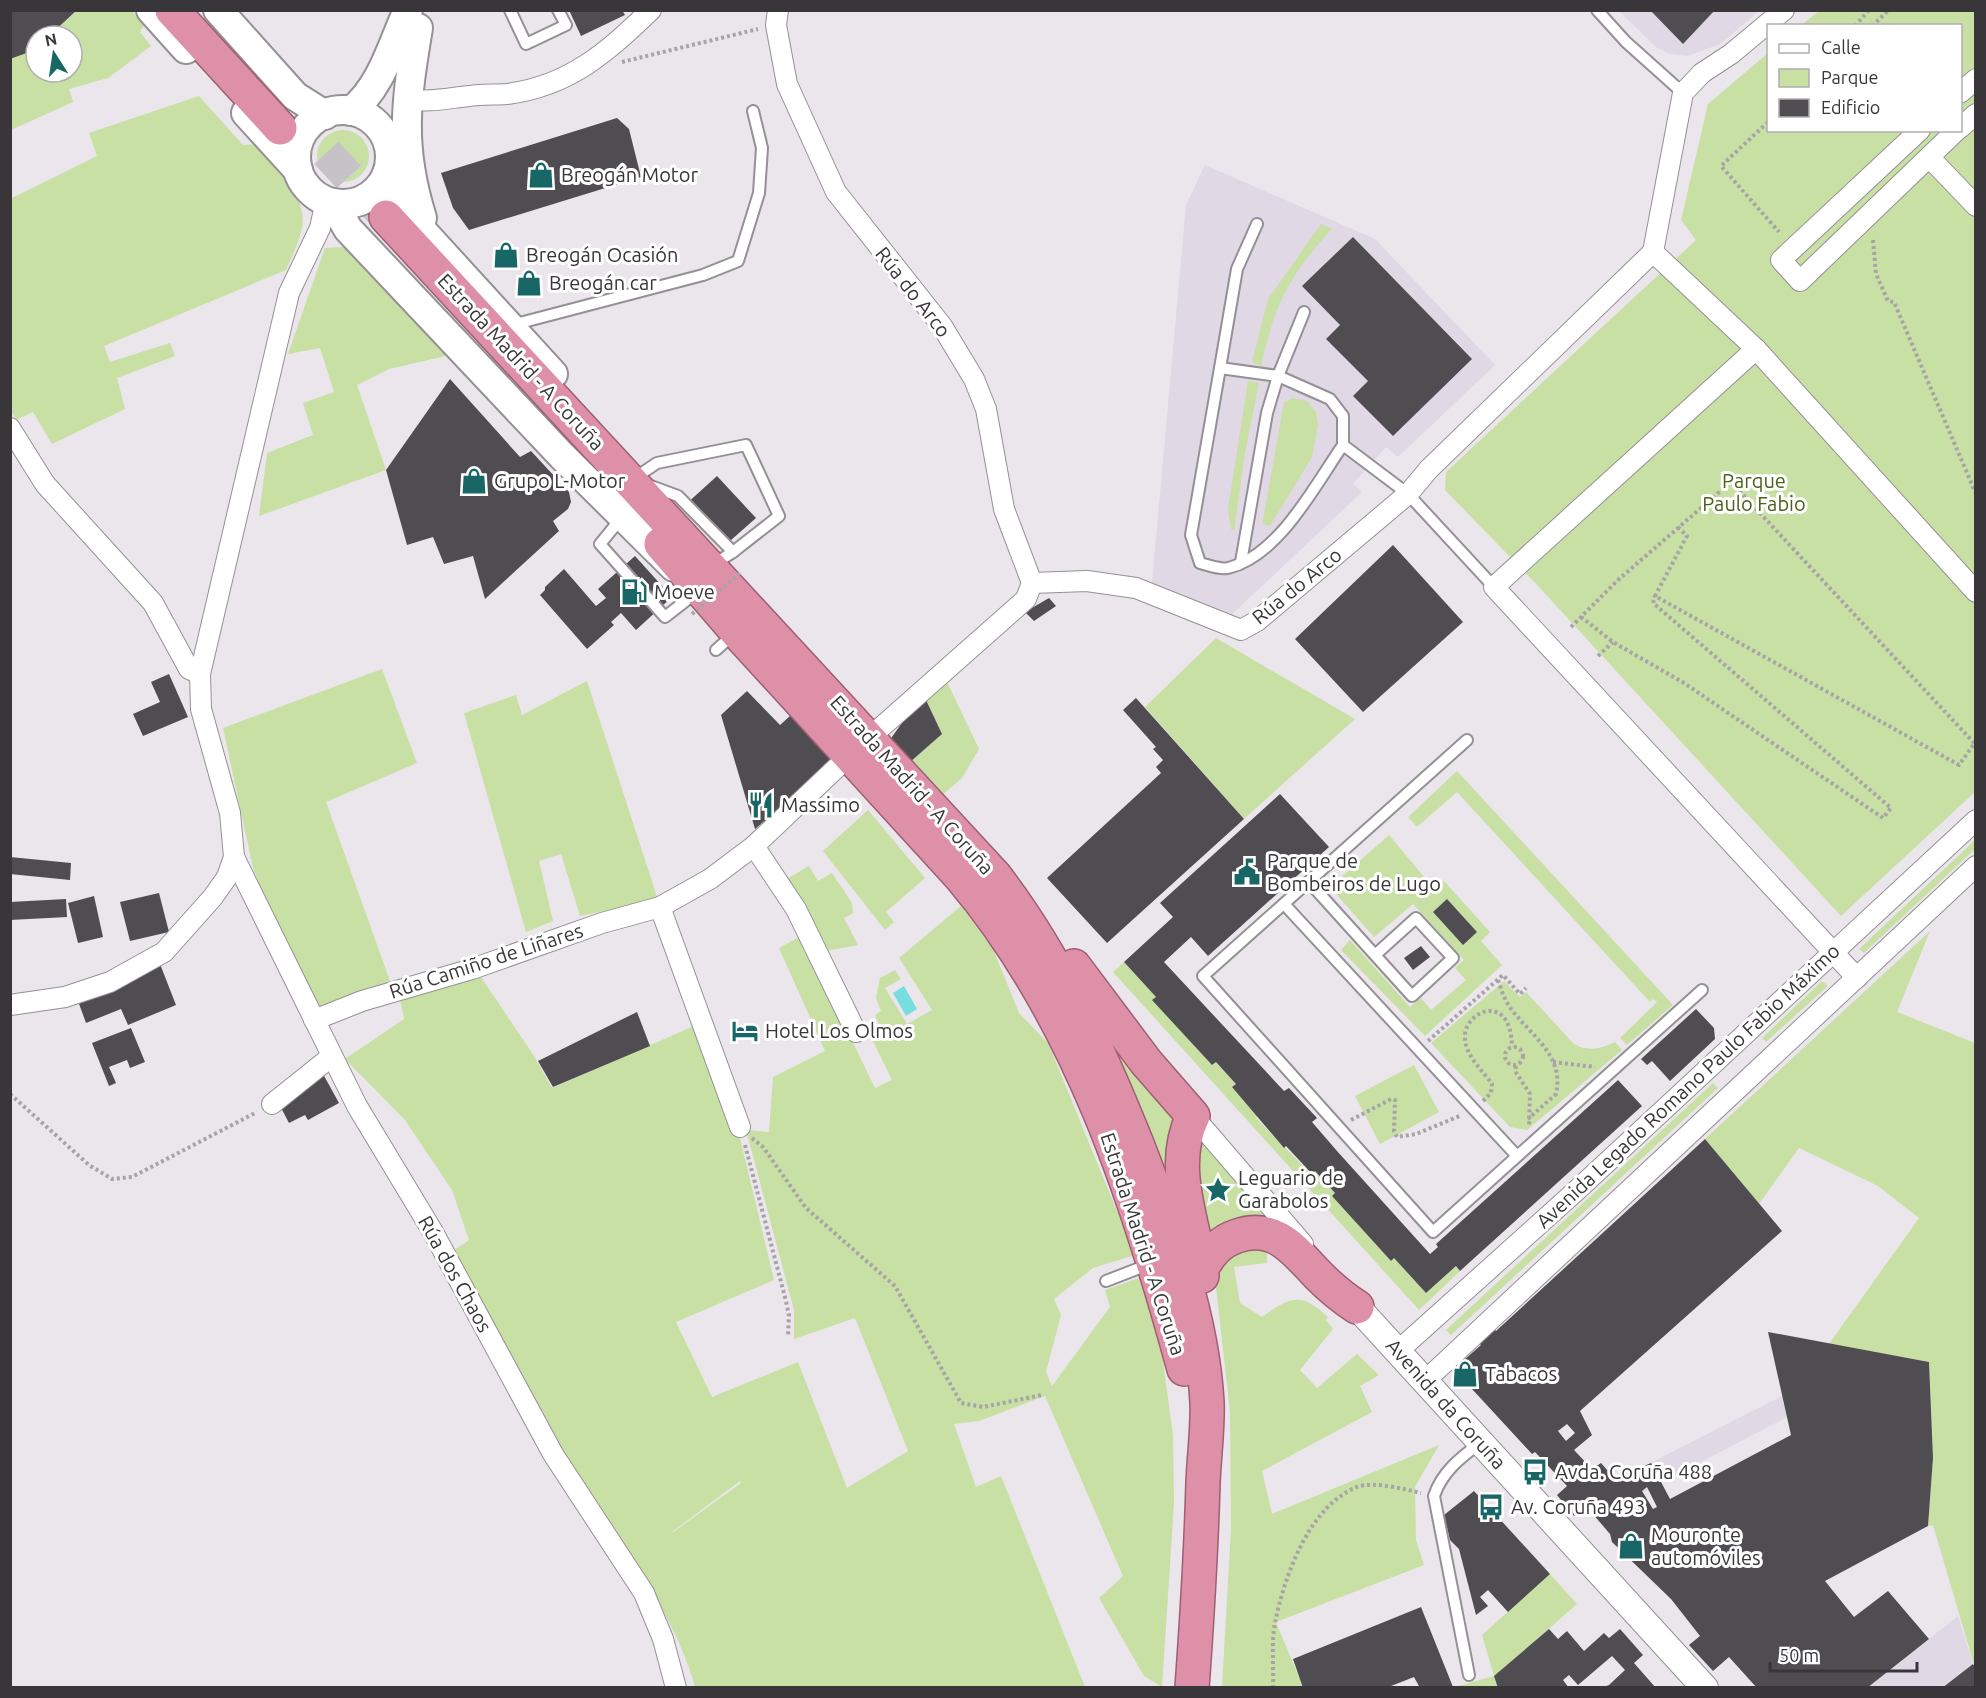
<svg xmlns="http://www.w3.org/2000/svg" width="1986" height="1698" font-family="Ubuntu,sans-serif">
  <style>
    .built { fill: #e0d8e4 }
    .green { fill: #c8e0a4; fill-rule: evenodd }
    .water { fill: #77dee0 }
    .building { fill: #504d52; fill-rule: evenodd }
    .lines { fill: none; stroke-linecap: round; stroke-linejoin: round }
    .trunk-tunnel { stroke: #c6c3c8; stroke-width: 33; stroke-dasharray: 33 16; stroke-linecap: butt }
    .service-casing { stroke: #949096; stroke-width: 14 }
    .minor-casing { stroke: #949096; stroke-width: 22 }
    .tertiary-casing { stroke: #949096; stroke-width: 28 }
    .secondary-casing { stroke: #949096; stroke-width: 32 }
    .trunk-casing { stroke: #9f5f72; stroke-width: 36 }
    .path { stroke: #a7a4a8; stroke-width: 4; stroke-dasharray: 3 3; stroke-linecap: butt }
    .service { stroke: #fff; stroke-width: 10 }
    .minor { stroke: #fff; stroke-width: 20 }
    .tertiary { stroke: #fff; stroke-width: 26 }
    .secondary { stroke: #fff; stroke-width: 28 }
    .trunk { stroke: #de90a8; stroke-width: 33 }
    .path-bridge { stroke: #a7a4a8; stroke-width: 4; stroke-dasharray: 3 3; stroke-linecap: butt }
    .labels { text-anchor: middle; stroke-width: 6; stroke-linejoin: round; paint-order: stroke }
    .poi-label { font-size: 20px; fill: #383638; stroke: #fff; text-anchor: start }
    .street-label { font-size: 20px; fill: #383638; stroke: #fff }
    .park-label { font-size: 20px; fill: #4a6119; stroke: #fff }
  </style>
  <rect width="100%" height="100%" fill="#eae6ec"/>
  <g class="built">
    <path d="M1619 11H1759L1720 44 1688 56 1670 54 1656 47Z"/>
    <path d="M1205 165 1375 239 1495 365 1398 457 1386 447 1353 484 1362 492 1229 617 1152 583 1186 205Z"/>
    <path d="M1784 1395 1789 1416 1596 1517 1586 1506 1617 1478H1621Z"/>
    <path d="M1958 1616 1973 1664 1942 1687 1867 1688Z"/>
  </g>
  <g class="green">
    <path d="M77 11H132L144 25 140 32 151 46 108 78 69 89 73 102 11 130 10 59 36 47V72H72V36H49Z"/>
    <path d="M1819 11H1975V792L1841 916 1539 587 1445 490 1446 472 1696 240 1681 220 1708 104 1768 53V130H1960V26L1801 25Z"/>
    <path d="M199 96 243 145 257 144C270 161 298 191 302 211 306 231 293 253 286 270L104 346 110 362 170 343 175 356 117 378 125 409 52 444 33 412 16 420 11 410 10 199 97 156 89 133Z"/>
    <circle cx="343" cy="156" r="26"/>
    <path d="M1321 224 1332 229C1289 276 1275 303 1261 366L1252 362 1268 299Z"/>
    <path d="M343 247 356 252 450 355 389 369 357 385 386 470 259 516 267 453 313 435 303 403 334 392 320 348 288 354 325 248Z"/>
    <path d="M1248 381 1259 383 1245 453 1234 531 1231 529 1228 509Z"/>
    <path d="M1293 398 1307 401 1316 412 1318 425 1312 457 1270 526 1263 524V520L1284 402Z"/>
    <path d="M1216 638 1355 719 1244 819 1145 707Z"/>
    <path d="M382 669 417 763 326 802 391 984 317 1013 307 1009 253 868 223 728Z"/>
    <path d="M587 681 658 900 580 916 561 854 539 861 553 921 526 932 464 713 516 695 522 715Z"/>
    <path d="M947 682 979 749 962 778 940 797 909 763 942 734 926 700Z"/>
    <path d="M1457 771 1673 1005 1627 1045 1620 1038 1657 1002 1653 999 1650 1002 1457 792 1417 827 1408 817Z"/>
    <path d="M868 810 925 878 886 912 894 922 885 930 823 851Z"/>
    <path d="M1389 835 1434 889 1444 881 1490 932 1481 941 1502 965 1425 1036 1341 950 1350 940 1410 1007 1421 998 1431 1010 1466 980 1455 968 1464 960 1413 904 1374 937 1330 887Z"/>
    <path d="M1975 840V849L1864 953 1859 949Z"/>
    <path d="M809 866 818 881 832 873 852 903 853 913 844 918 858 945 826 951 785 880Z"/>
    <path d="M961 906 993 949 1019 1013 1048 1043 1135 1255 1093 1268 1054 1299 1061 1315 1046 1372 1052 1386 1110 1307 1105 1290 1142 1277 1160 1340 1173 1435 1174 1504 1162 1687 1144 1676 1099 1598 1123 1576 1045 1396 979 1421 954 1424 976 1487 1001 1476 1085 1687H695C674 1608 609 1529 566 1459 524 1393 488 1321 450 1253L469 1240 452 1190 405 1120 345 1059 404 1019 400 999 481 977 534 1056 552 1088 694 1026 739 1134 774 1280 676 1322 712 1397 798 1362 847 1488 908 1451 855 1318 794 1339V1310L746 1130 769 1132 773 1077 825 1051 779 948 801 936 875 1088 892 1080 873 1041 884 1035 875 1015 881 1011 876 998 880 978 895 970 901 979 885 988 907 1024 932 1010 899 958ZM740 1481 741 1483 672 1533V1532Z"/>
    <path d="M1930 931 1897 1012 1975 1043V1668L1933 1525 1928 1526 1933 1458 1929 1362 1829 1344 1919 1218 1878 1186 1799 1148 1759 1204 1705 1139Z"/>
    <path d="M1124 962 1156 997 1153 1000 1212 1065 1216 1062 1236 1084 1232 1087 1258 1115 1256 1118 1311 1174 1315 1171 1335 1193 1332 1196 1391 1261 1394 1258 1426 1293 1456 1266 1460 1271 1419 1310 1113 972Z"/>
    <path d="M1504 981 1520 997 1526 992 1574 1044C1589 1052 1600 1049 1615 1042L1622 1050 1527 1130 1510 1127 1431 1043Z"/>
    <path d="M1822 981 1828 986 1766 1042 1762 1038Z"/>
    <path d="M1110 1040 1175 1111 1171 1190 1127 1076Z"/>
    <path d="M1414 1065 1439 1112 1380 1144 1355 1096Z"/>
    <path d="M1713 1083 1718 1088 1451 1335 1446 1330Z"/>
    <path d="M1204 1143 1264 1214 1234 1220 1206 1240 1195 1173 1198 1146Z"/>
    <path d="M1267 1246V1263L1234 1267 1240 1303 1262 1317C1291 1296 1301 1292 1328 1317L1326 1320 1333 1329 1300 1370 1317 1388 1357 1354 1379 1375 1360 1386 1372 1412 1262 1471 1272 1514 1439 1445 1415 1487 1416 1540 1424 1565 1276 1622 1303 1687H1222L1231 1528 1230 1412 1216 1287 1222 1267 1234 1252Z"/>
    <path d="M1550 1574 1577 1604 1495 1676 1498 1687 1451 1688 1494 1676 1482 1635Z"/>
  </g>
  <path class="water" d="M904 986 917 1009 906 1016 893 993Z"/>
  <g class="building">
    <path d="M10 10H77L49 36H36V47L32 51 10 59Z"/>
    <path d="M569 10H622L625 15 581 36Z"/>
    <path d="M1650 10H1715L1683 44Z"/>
    <path d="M617 118 629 129 641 177 469 230 453 208 441 173Z"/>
    <path d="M1353 237 1472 359 1393 436 1353 396 1368 381 1326 339 1340 325 1302 286Z"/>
    <path d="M450 379 520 457 531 451 569 492 571 502 568 509 553 521 559 531 485 599 473 556 444 564 433 537 407 545 386 470Z"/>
    <path d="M717 476 756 518 722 548 684 506Z"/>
    <path d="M1393 545 1463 622 1363 712 1295 639Z"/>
    <path d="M635 556 672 597 636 630 621 613 611 622 614 625 587 649 540 595 545 590V587L564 569 596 606 606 598 598 589Z"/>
    <path d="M1049 598 1056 606 1034 621 1025 612Z"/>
    <path d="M169 674 188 717 143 736 133 714 160 702 151 682Z"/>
    <path d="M747 691 780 725 790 716 834 761 755 829 721 715Z"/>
    <path d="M1136 698 1244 819 1107 943 1047 878 1161 773 1156 767 1163 760 1153 749 1156 747 1123 710Z"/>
    <path d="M926 700 942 734 909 763 889 741 904 720Z"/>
    <path d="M1280 794 1329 847 1208 956 1191 937 1164 962 1284 1091 1289 1088 1317 1118 1312 1122 1337 1151 1430 1254 1438 1247 1436 1244 1618 1080 1642 1106 1460 1271 1456 1266 1426 1293 1394 1258 1391 1261 1332 1196 1335 1193 1315 1171 1312 1174 1286 1146 1284 1148 1232 1087 1236 1084 1216 1062 1212 1065 1152 1000 1156 997 1124 962 1173 917 1160 903Z"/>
    <path d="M10 857 71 863 70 880 10 874Z"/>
    <path d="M159 893 169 932 130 941 120 902Z"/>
    <path d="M94 896 103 937 78 943 68 903Z"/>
    <path d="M66 899 67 917 10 920V902Z"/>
    <path d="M1447 899 1477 932 1463 945 1433 912Z"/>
    <path d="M1421 946 1430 957 1413 970 1404 958Z"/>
    <path d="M160 964 176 1005 128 1025 121 1009 86 1023 78 1001Z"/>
    <path d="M1696 1009 1714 1028 1715 1039 1670 1081 1652 1061 1647 1065 1641 1059Z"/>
    <path d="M637 1012 650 1046 553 1087 538 1061Z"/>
    <path d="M131 1028 145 1062 130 1068 127 1060 109 1067 116 1083 109 1086 92 1043Z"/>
    <path d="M323 1074 339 1103 308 1120 305 1115 289 1123 278 1102Z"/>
    <path d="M1705 1139 1782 1231 1580 1411 1592 1435 1574 1450 1592 1469 1601 1463 1615 1479 1651 1463 1670 1499 1791 1435 1768 1332 1929 1362 1933 1458 1928 1526 1825 1581 1854 1617 1888 1591 1929 1639 1867 1688H1757L1729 1657 1713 1671 1689 1645 1700 1636 1671 1599 1612 1542 1610 1534 1586 1506 1574 1516 1557 1495 1567 1486 1535 1452 1532 1454 1460 1376 1456 1367 1481 1345 1477 1342 1493 1328 1496 1331ZM1567 1424 1575 1433 1566 1441 1558 1431ZM1647 1487 1657 1507 1653 1509 1642 1491Z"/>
    <path d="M1474 1491 1550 1574 1508 1612 1488 1590 1480 1597 1488 1606 1476 1615 1459 1549 1450 1540 1444 1515Z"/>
    <path d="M1421 1607 1453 1687 1420 1688 1414 1677 1386 1688H1303L1293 1659Z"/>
    <path d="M1549 1629 1558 1639 1567 1631 1584 1651 1604 1633 1609 1638 1620 1629 1643 1655 1634 1663 1656 1688H1601L1609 1685 1625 1670 1612 1656 1578 1685 1569 1675 1563 1680 1569 1688H1498L1494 1676Z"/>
    <path d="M1973 1664 1976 1668V1688H1942Z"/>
  </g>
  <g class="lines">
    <path class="trunk-tunnel" d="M293 117 386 217"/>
    <g class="service-casing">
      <g id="service">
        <path d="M510 10 526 44 566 25 558 10"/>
        <path d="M1597 10 1626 42 1683 93"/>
        <path d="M512 325 703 275 738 261 759 193 762 148 753 111"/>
        <path d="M1220 368 1237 269 1257 224"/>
        <path d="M1343 445C1315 485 1279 556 1228 568 1220 570 1208 565 1200 563L1191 535 1220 368 1278 376 1330 399 1343 416V445L1408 494 1494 587"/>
        <path d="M639 475 657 463 746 445 779 516 733 552"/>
        <path d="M648 485 678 496 733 552 714 564"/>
        <path d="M623 516 600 544 665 617 697 592"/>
        <path d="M1241 562 1267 413 1278 376 1304 312"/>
        <path d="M716 650 734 634"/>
        <path d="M1467 740 1203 976 1433 1232 1702 990"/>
        <path d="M1309 882 1412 996 1453 958 1416 918 1375 955"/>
        <path d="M1284 904 1517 1156"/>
        <path d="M1106 1281 1150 1264"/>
        <path d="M1469 1675 1434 1496C1442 1472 1460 1458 1480 1443"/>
      </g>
    </g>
    <g class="minor-casing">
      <g id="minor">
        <path d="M778 10 776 25 787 84 836 192 942 326 974 379 986 409 1004 509 1032 583 1026 599 869 738"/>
        <path d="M1960 93 1976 79"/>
        <path d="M406 99C428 103 448 98 470 96 482 94 495 95 507 94 570 86 607 52 651 10"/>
        <path d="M1960 128 1976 114"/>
        <path d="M1920 130 1781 260 1800 281 1957 130"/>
        <path d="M1929 157 1976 206"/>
        <path d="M1653 252 1756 349 1976 592"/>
        <path d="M1653 252 1683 93 1702 73 1731 54 1784 10"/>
        <path d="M1756 349 1494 587 1857 978"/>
        <path d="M10 428 45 484 153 603 189 669 200 674"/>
        <path d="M1032 583 1087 581 1136 588 1241 630 1257 621 1408 494 1429 469 1653 252"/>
        <path d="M754 846 796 909 856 1032"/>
        <path d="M234 857 357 1106 433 1232 553 1454 644 1593 663 1639 676 1688"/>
        <path d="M660 907 740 1127"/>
        <path d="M10 1005 65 997 110 982 164 952 213 897 227 877 234 857 230 813 201 709 200 674 289 293 320 228 326 201"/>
        <path d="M314 1020 362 1001 472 969 602 923 660 907 710 879 754 846 850 755"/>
        <path d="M272 1104 332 1056"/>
        <path d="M1193 1116 1303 1244"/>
        <path d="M1398 1351 1576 1191 1976 820"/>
        <path d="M1426 1380 1976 866"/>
      </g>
    </g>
    <g class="tertiary-casing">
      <path id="tertiary" d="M1357 1307 1705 1688"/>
    </g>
    <g class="secondary-casing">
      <g id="secondary">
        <path d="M151 10 186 49"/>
        <path d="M218 10 295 96 325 115"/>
        <path d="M418 28C406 101 399 145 422 218"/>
        <circle cx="343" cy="157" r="47"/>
        <path d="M351 111C381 88 392 45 408 10"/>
        <path d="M246 113 298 170"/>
        <path d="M387 174 405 212 553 374"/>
        <path d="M333 203 348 229 562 456 674 567"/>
      </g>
    </g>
    <g class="trunk-casing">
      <g id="trunk">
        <path d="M172 10 280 128"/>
        <path d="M386 217 995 876C1058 958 1099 1050 1137 1144 1169 1226 1202 1314 1207 1402 1208 1429 1204 1456 1203 1483 1201 1552 1197 1619 1192 1688"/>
        <path d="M661 544 737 632 960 876C1078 1015 1137 1196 1184 1369"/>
        <path d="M1074 966 1146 1062 1193 1116C1168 1167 1194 1223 1202 1276"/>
        <path d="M1201 1270C1209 1254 1219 1242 1237 1236 1275 1223 1294 1250 1318 1275 1330 1287 1343 1298 1357 1307"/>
      </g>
    </g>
    <g class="path">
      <path d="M1855 26 1869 10"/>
      <path d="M1872 26 1889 10"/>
      <path d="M622 62 758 29"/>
      <path d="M1768 122 1721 166 1779 232"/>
      <path d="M1873 240 1876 274 1888 301 1894 302 1976 494"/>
      <path d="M1678 527 1687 536 1655 596 1959 765 1974 744"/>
      <path d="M1581 617 1613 642 1684 683 1883 818 1891 808 1653 603 1655 596"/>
      <path d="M1571 627 1618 580 1731 482 1976 745"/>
      <path d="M1598 656 1613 642"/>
      <path d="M1498 980C1501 989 1504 998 1509 1006 1529 1035 1565 1054 1556 1094L1528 1119"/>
      <path d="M1428 1041 1503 975 1520 994 1526 988"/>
      <circle cx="1514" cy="1056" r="9"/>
      <path d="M1553 1062 1595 1067"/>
      <path d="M1516 1066 1515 1071 1530 1094 1529 1127"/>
      <path d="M10 1094 89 1165 112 1179 132 1177 257 1112"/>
      <path d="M1483 1101 1491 1093 1492 1084C1482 1070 1466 1056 1465 1039 1462 1012 1511 989 1512 1047"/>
      <path d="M1351 1120 1391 1099 1395 1100 1394 1131 1397 1137 1416 1134 1462 1115"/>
      <path d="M752 1138 763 1147 806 1208 895 1286 961 1403 983 1407 1042 1395"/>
      <path d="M745 1145 785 1297 789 1315 788 1337"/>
      <path d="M1273 1688C1274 1667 1271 1644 1275 1623 1284 1577 1309 1506 1357 1487 1374 1481 1404 1489 1421 1493"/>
    </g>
    <use href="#service" class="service"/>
    <use href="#minor" class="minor"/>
    <use href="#tertiary" class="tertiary"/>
    <use href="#secondary" class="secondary"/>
    <use href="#trunk" class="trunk"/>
    <path class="path-bridge" d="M692 614 741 572"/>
  </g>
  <defs>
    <g id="shop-bare" transform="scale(2.07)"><path d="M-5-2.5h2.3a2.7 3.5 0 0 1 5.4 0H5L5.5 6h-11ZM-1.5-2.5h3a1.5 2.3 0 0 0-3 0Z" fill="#186665" stroke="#fff" stroke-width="2.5" paint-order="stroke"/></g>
    <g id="fuel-bare" transform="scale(2.07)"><path d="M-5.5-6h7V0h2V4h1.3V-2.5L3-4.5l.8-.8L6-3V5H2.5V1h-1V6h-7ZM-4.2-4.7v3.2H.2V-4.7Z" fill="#186665" stroke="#fff" stroke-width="2.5" paint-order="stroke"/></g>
    <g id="restaurant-bare" transform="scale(2.07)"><path d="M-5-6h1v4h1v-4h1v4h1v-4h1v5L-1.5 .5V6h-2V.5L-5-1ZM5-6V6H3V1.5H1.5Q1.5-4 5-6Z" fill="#186665" stroke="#fff" stroke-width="2.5" paint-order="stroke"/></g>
    <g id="civic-bare" transform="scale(2.07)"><path d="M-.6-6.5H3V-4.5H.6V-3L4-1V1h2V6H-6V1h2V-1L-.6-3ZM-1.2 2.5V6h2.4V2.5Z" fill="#186665" stroke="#fff" stroke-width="2.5" paint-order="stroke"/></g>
    <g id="hotel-bare" transform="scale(2.07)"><path d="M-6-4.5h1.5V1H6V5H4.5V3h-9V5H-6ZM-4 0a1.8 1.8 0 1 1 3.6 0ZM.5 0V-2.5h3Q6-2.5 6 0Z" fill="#186665" stroke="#fff" stroke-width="2.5" paint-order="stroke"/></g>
    <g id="sight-bare" transform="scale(2.07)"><path d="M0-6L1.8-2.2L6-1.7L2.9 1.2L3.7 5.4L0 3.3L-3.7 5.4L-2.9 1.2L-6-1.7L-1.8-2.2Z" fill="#186665" stroke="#fff" stroke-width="2.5" paint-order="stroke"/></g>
    <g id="bus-bare" transform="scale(2.07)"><path d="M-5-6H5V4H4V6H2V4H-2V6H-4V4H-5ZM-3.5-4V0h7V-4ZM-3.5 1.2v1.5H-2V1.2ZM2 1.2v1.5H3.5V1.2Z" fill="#186665" stroke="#fff" stroke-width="2.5" paint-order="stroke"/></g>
  </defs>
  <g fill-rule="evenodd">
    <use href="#shop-bare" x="541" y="175"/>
    <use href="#shop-bare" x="506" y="255"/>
    <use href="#shop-bare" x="529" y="283"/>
    <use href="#shop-bare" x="474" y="481"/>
    <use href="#fuel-bare" x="634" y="592"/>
    <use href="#restaurant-bare" x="761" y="805"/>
    <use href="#civic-bare" x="1247" y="872"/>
    <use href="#hotel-bare" x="745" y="1031"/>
    <use href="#sight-bare" x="1218" y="1190"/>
    <use href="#shop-bare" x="1465" y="1374"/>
    <use href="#bus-bare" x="1535" y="1472"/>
    <use href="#bus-bare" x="1491" y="1507"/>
    <use href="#shop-bare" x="1631" y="1546"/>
  </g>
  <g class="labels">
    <g class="poi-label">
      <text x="561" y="182">Breogán Motor</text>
      <text x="526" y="262">Breogán Ocasión</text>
      <text x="549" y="290">Breogán car</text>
      <text x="494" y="488">Grupo L-Motor</text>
      <text x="654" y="599">Moeve</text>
      <text x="781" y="812">Massimo</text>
      <text x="1267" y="868">Parque de<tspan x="1267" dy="23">Bombeiros de Lugo</tspan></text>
      <text x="765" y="1038">Hotel Los Olmos</text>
      <text x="1238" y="1185">Leguario de<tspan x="1238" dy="23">Garabolos</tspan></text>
      <text x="1485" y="1381">Tabacos</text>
      <text x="1555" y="1479">Avda. Coruña 488</text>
      <text x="1511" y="1514">Av. Coruña 493</text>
      <text x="1651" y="1542">Mouronte<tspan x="1651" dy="23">automóviles</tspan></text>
    </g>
    <g class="street-label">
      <text transform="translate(913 292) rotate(52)" y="7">Rúa do Arco</text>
      <text transform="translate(521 362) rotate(47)" y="7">Estrada Madrid - A Coruña</text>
      <text transform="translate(1297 586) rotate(-39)" y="7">Rúa do Arco</text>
      <text transform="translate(912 785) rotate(48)" y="7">Estrada Madrid - A Coruña</text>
      <text transform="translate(486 961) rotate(-18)" y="7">Rúa Camiño de Liñares</text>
      <text transform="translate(1688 1086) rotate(-43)" y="7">Avenida Legado Romano Paulo Fabio Máximo</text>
      <text transform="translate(1143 1244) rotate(72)" y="7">Estrada Madrid - A Coruña</text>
      <text transform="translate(455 1274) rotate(61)" y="7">Rúa dos Chaos</text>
      <text transform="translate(1446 1404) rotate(48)" y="7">Avenida da Coruña</text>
    </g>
    <g class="park-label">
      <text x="1754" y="488">Parque<tspan x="1754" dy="23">Paulo Fabio</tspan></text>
    </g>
  </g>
  <rect width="1986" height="1698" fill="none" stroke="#383638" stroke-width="24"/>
  <rect x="1767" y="24" width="195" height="108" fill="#ffffff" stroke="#afafaf" stroke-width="1.5"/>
  <rect x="1779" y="44" width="30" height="9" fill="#ffffff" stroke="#afafaf" stroke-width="1.5"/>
  <text x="1821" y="54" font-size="18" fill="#383638">Calle</text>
  <rect x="1779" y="69" width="30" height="18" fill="#c8e0a4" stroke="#afafaf" stroke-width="1.5"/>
  <text x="1821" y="84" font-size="18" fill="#383638">Parque</text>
  <rect x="1779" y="99" width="30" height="18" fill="#504d52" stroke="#afafaf" stroke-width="1.5"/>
  <text x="1821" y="114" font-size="18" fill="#383638">Edificio</text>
  <g transform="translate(54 54) rotate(348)"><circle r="28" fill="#ffffff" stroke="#afafaf" stroke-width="1.5"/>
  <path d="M0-4.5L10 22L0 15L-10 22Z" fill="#186665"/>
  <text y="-9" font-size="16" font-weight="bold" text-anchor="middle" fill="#383638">N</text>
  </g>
  <path d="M1770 1662v9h147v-9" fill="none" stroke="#383638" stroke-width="3"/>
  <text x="1779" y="1662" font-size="18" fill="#383638" stroke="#ffffff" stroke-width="4.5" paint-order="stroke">50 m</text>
</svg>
